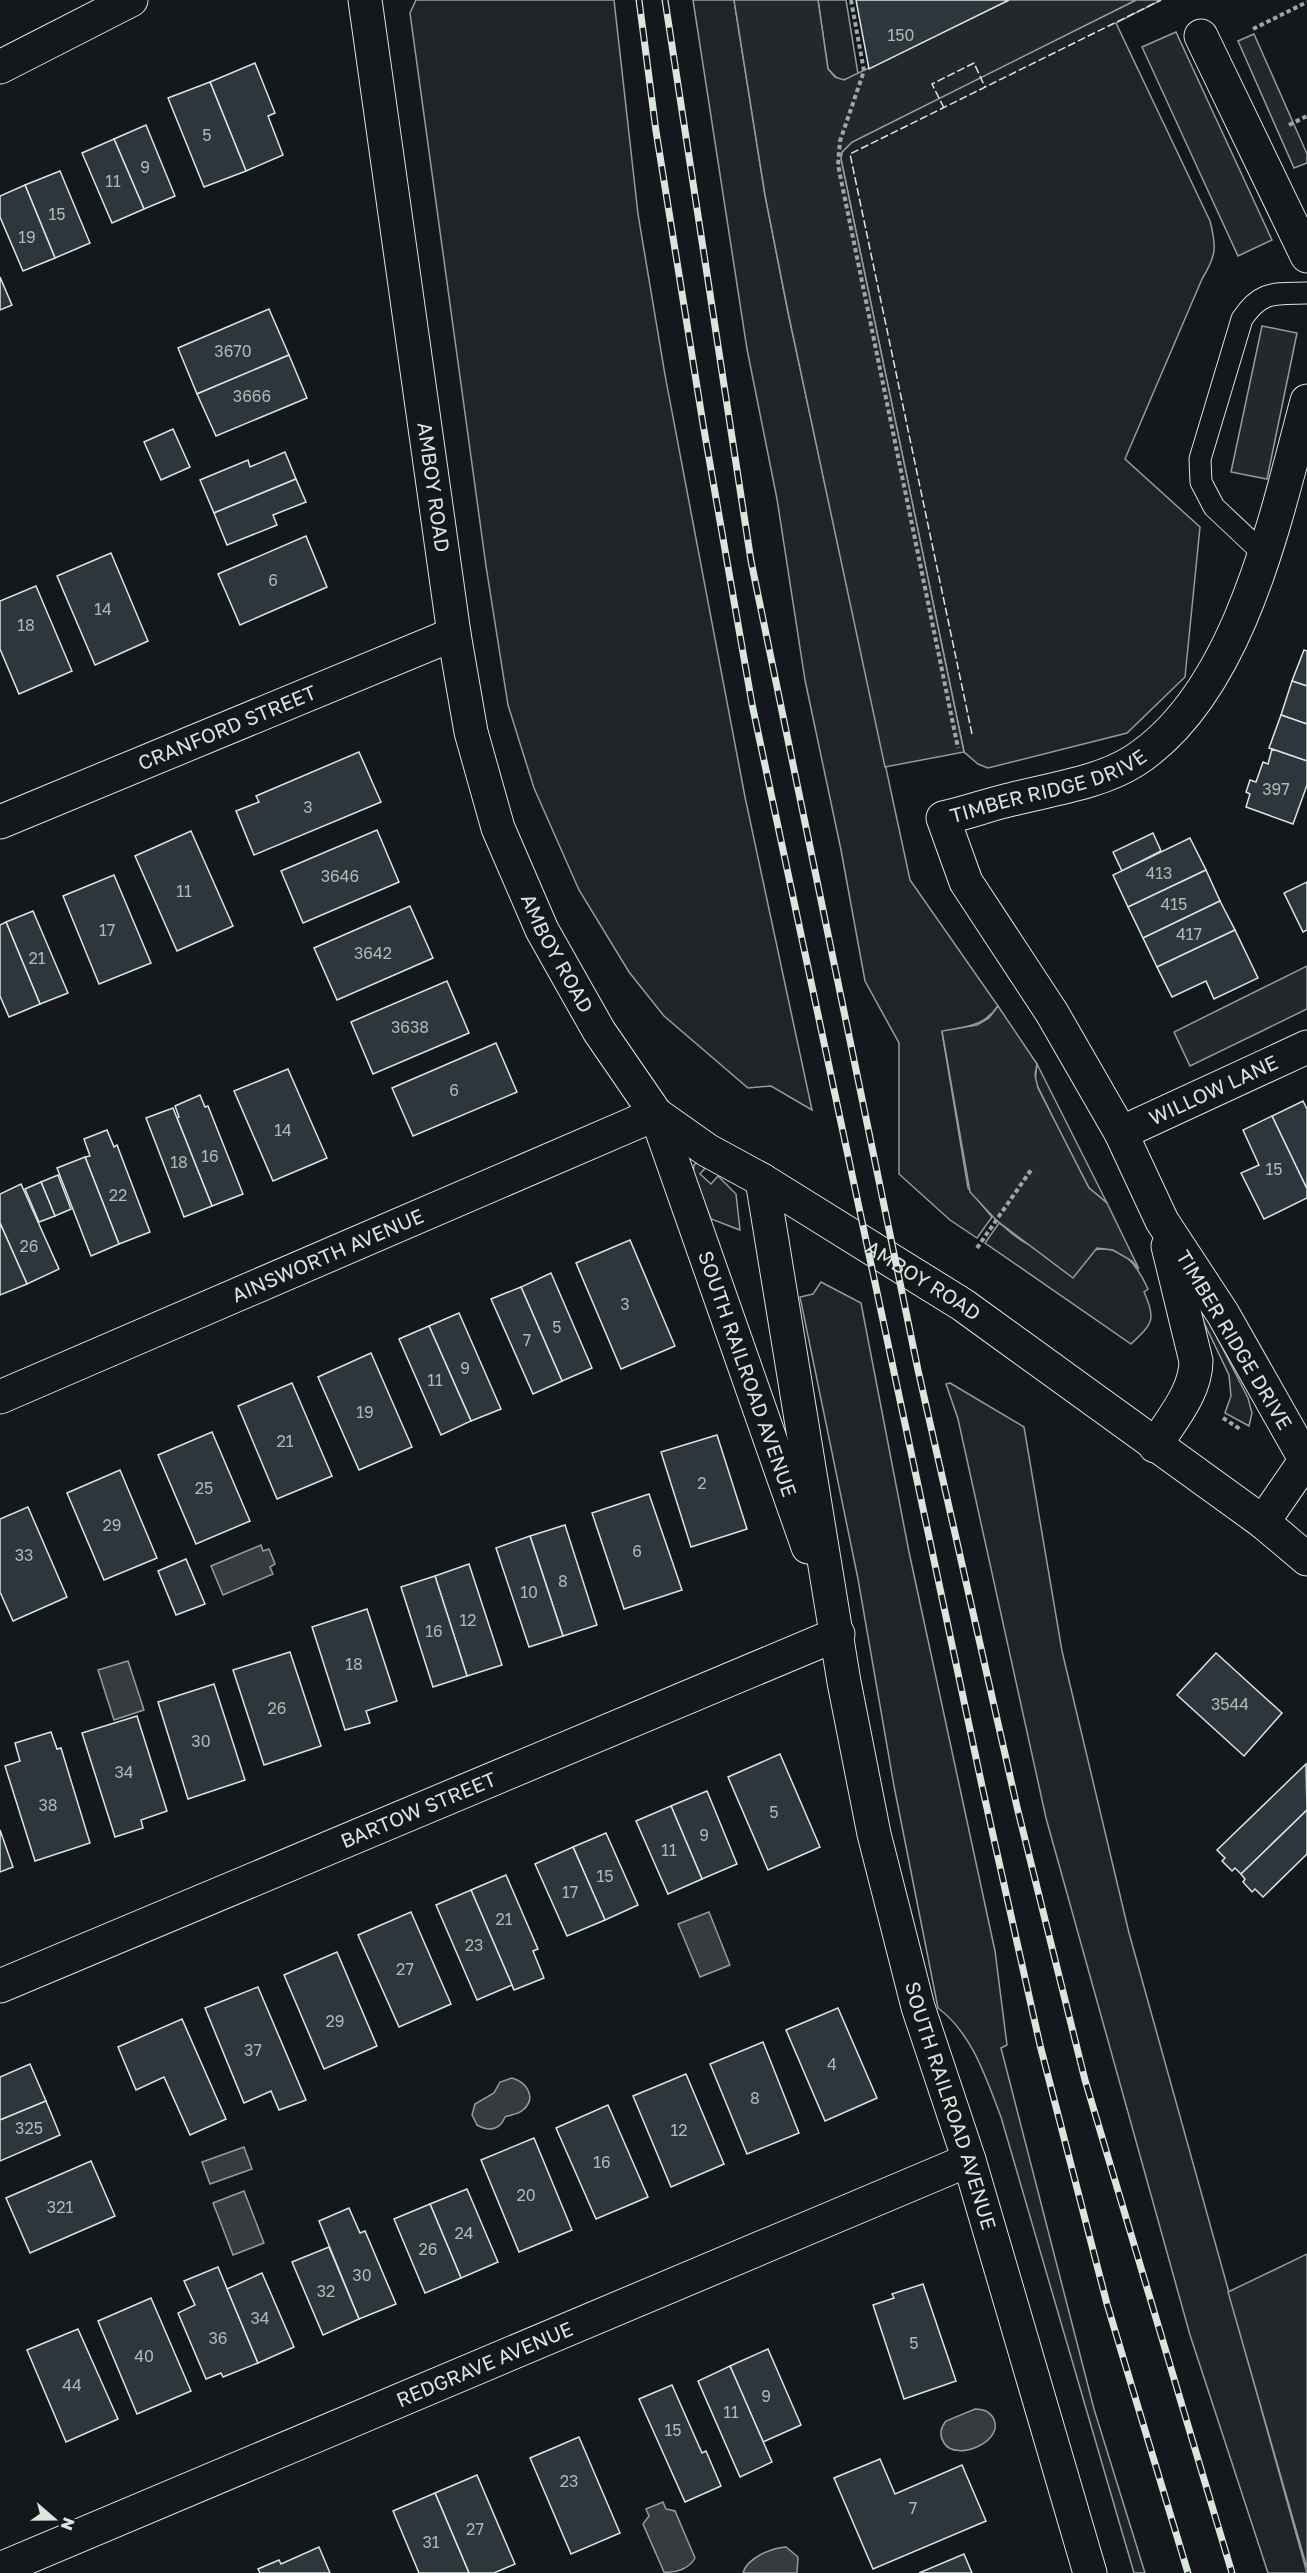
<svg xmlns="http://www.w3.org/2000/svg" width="1307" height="2573" font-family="'Golos Text',sans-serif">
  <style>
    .green { fill: #202428; stroke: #939e99; stroke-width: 1.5 }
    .parking { fill: #24282b; stroke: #939e99; stroke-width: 1.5 }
    .water { fill: #363b3e; stroke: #939e99; stroke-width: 1.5 }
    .building { fill: #2c363c; stroke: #d8e6dc; stroke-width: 1.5 }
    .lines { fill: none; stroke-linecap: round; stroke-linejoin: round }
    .lane-casing { stroke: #d8e6dc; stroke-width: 23 }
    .street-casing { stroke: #d8e6dc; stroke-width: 35 }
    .secondary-casing { stroke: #d8e6dc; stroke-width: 35 }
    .path { stroke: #9da8a2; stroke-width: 4; stroke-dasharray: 4.5 3; stroke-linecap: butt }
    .lane { stroke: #14181c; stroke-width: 21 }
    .street { stroke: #14181c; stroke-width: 33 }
    .secondary { stroke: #14181c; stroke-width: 33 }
    .rail-casing { stroke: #d8e6dc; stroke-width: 7 }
    .rail { stroke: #14181c; stroke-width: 4.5; stroke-dasharray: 14; stroke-linecap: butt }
    .fence { stroke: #d8e6dc; stroke-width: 1.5; stroke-dasharray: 8 3; stroke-linecap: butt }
    .labels { text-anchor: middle; stroke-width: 4.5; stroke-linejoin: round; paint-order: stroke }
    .number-label { font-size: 16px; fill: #adbab4 }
    .street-label { font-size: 20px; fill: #d8e6dc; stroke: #14181c }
  </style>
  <rect width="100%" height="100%" fill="#14181c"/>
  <g class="green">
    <path d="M416 0H614L638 214 665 375 745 797 812 1110 771 1086 748 1088 664 1016 629 972 579 890 534 788 508 705 486 566 410 13Z"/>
    <path d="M693 0H734L765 195 788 312 910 880 998 1006C984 1027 965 1026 942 1032L968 1188 992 1217 977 1238 950 1220 899 1174V1043L865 981 841 850 805 680 777 499 747 349Z"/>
    <path d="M818 0H846L858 74 850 79 839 80 828 69Z"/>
    <path d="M1136 0H1161L1116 23 1210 221C1217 248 1216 256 1202 279L1125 459 1200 527 1185 677 1127 733 988 768 978 764 964 752 841 159 842 152 852 142Z"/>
    <path d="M1037 1064 1107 1203 1089 1188 1061 1134 1035 1081Z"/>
    <path d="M697 1163 708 1165 700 1174 711 1184 718 1176 736 1194 740 1230 711 1219 693 1176 694 1165Z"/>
    <path d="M999 1223C1009 1230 1022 1244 1034 1246 1043 1248 1086 1252 1094 1250 1123 1244 1137 1265 1148 1289L1144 1292C1157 1320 1152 1324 1131 1344L985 1243Z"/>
    <path d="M821 1282 861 1303 909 1552 995 1951 1007 2045 1001 2048 1094 2409 1145 2573H1134L1001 2117C986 2078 972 2033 938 2008L894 1786 858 1579 800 1297 813 1294Z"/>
    <path d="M1197 1308H1202L1248 1398 1252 1413 1249 1426 1225 1413 1231 1396 1229 1375Z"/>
    <path d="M950 1383 1024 1427 1062 1651 1129 1933 1307 2573H1268L1190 2335 1046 1818 958 1419 946 1384Z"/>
  </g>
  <g class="parking">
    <path d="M734 0H818L828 69 835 77 844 80 1009 0H1136L852 142 842 152 841 159 964 752 885 767 788 312 765 195Z"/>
    <path d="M1176 32 1272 240 1238 256 1142 47Z"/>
    <path d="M1254 34 1307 154V163L1294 168 1238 41Z"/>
    <path d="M1262 326 1297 333 1267 479 1231 472Z"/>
    <path d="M1307 966V1009L1190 1066 1174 1032Z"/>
    <path d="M998 1006 1037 1064 1035 1075 1038 1088 1089 1188 1107 1203 1139 1269 1132 1261 1113 1250 1097 1248 1073 1278 996 1220 970 1192 942 1031 977 1025 989 1018Z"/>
    <path d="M1307 2254V2568L1228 2292Z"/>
  </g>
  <g class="water">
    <path d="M261 1545 263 1551 269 1549 275 1564 270 1567 273 1574 223 1595 211 1566Z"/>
    <path d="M128 1661 144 1710 114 1720 98 1670Z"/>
    <path d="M709 1912 730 1965 700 1977 678 1924Z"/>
    <path d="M512 2078C527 2082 537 2098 523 2110 519 2114 511 2115 505 2117 500 2130 489 2132 477 2125L472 2115 475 2104 494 2093 500 2082Z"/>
    <path d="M244 2147 252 2169 210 2184 202 2162Z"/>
    <path d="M244 2191 264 2243 233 2255 213 2203Z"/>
    <path d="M975 2409C982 2409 988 2410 992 2416 1009 2440 956 2463 944 2443 939 2435 941 2427 946 2421Z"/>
    <path d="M663 2502 666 2509 675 2511 695 2558C689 2569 676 2573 664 2572L643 2524 649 2516 646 2509Z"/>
    <path d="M786 2547 798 2557 797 2573H743C747 2558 771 2548 786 2547Z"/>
  </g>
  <g class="building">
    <path d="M856 0H1009L869 69Z"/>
    <path d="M255 63 275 113 268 116 283 155 246 171 210 82Z"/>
    <path d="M210 82 246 171 204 187 168 98Z"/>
    <path d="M146 125 175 196 144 209 114 139Z"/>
    <path d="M114 139 144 209 112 223 82 153Z"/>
    <path d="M60 171 90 243 55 258 25 185Z"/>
    <path d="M25 185 55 258 23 271 0 217V196Z"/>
    <path d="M0 277 12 305 0 310Z"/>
    <path d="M269 309 289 355 197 394 178 348Z"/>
    <path d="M289 355 307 398 216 436 197 394Z"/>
    <path d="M173 429 190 467 161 480 144 442Z"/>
    <path d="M285 452 296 479 214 513 200 480 248 460 250 467Z"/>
    <path d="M296 479 306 502 273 515 277 525 227 545 214 513Z"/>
    <path d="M306 536 327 587 240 625 218 574Z"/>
    <path d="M111 553 148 641 95 665 57 576Z"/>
    <path d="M36 586 72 671 19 694 0 649V601Z"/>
    <path d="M1304 650 1307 651V686L1292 681Z"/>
    <path d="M1292 681 1307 686V724L1281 715Z"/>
    <path d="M1281 715 1307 724V761L1269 748Z"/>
    <path d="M1272 749 1307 761V785L1293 824 1246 807 1250 794 1246 792 1250 780 1256 782 1263 762 1268 764Z"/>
    <path d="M359 752 381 802 254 855 236 811 259 802 256 796Z"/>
    <path d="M377 830 399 882 303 923 281 871Z"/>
    <path d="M191 831 233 926 177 951 135 856Z"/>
    <path d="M1153 833 1161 851 1122 871 1113 852Z"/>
    <path d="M1190 838 1206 870 1128 907 1113 875Z"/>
    <path d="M1206 870 1220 901 1143 938 1128 907Z"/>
    <path d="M114 875 151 963 99 984 63 896Z"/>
    <path d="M1307 882V930L1303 932 1284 893Z"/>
    <path d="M1220 901 1235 930 1157 967 1143 938Z"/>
    <path d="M410 906 433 958 337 1000 314 948Z"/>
    <path d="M33 911 68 993 40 1004 6 922Z"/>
    <path d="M6 922 40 1004 9 1017 0 996V925Z"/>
    <path d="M1235 930 1258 978 1214 999 1206 981 1172 997 1157 967Z"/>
    <path d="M447 981 469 1033 373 1074 351 1022Z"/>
    <path d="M496 1043 517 1092 413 1136 392 1088Z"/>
    <path d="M288 1069 327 1158 273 1181 234 1091Z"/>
    <path d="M200 1095 205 1107 208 1106 243 1194 212 1206 177 1118 179 1117 175 1106Z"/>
    <path d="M1303 1101 1307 1109V1189L1272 1116Z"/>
    <path d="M173 1108 212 1206 184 1217 146 1118Z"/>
    <path d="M1272 1116 1307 1189V1198L1264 1219 1241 1173 1259 1165 1243 1130Z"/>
    <path d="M107 1130 114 1147 117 1145 150 1232 119 1244 85 1157 90 1156 84 1139Z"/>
    <path d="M85 1157 119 1244 91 1256 57 1168Z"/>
    <path d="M58 1175 71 1209 55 1216 41 1182Z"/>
    <path d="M41 1182 55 1216 39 1222 25 1189Z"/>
    <path d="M21 1184 59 1269 27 1284 0 1223V1194Z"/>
    <path d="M0 1223 27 1284 0 1295Z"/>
    <path d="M630 1240 675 1346 621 1369 576 1263Z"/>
    <path d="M551 1273 592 1368 562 1381 521 1287Z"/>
    <path d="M521 1287 562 1381 533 1394 491 1299Z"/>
    <path d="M459 1313 501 1409 471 1421 429 1326Z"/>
    <path d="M429 1326 471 1421 441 1435 399 1339Z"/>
    <path d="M371 1353 412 1447 359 1470 318 1377Z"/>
    <path d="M292 1383 332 1476 277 1499 238 1406Z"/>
    <path d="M212 1432 250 1521 196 1544 158 1455Z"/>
    <path d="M717 1435 747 1529 691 1547 661 1452Z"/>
    <path d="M120 1470 157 1558 104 1580 67 1493Z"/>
    <path d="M649 1494 682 1590 624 1609 592 1513Z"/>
    <path d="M28 1507 67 1597 13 1621 0 1592V1519Z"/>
    <path d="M565 1525 597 1625 563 1636 530 1536Z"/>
    <path d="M530 1536 563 1636 529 1647 496 1548Z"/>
    <path d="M186 1559 205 1604 176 1615 158 1571Z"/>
    <path d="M469 1564 502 1665 467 1676 435 1576Z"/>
    <path d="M435 1576 467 1676 433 1687 401 1587Z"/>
    <path d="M367 1609 397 1701 366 1711 370 1723 345 1730 312 1627Z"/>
    <path d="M290 1652 321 1746 264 1765 233 1670Z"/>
    <path d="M1216 1653 1282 1713 1244 1756 1177 1695Z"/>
    <path d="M214 1684 245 1780 188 1799 158 1702Z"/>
    <path d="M137 1716 167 1811 141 1820 143 1828 115 1837 82 1733Z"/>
    <path d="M51 1732 57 1749 61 1748 90 1843 35 1861 5 1766 20 1761 15 1743Z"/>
    <path d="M780 1754 820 1847 768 1870 728 1777Z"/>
    <path d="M1306 1764 1307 1810 1241 1874 1235 1868 1232 1871 1222 1861 1225 1858 1217 1850Z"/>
    <path d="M707 1791 737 1864 702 1879 671 1806Z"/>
    <path d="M671 1806 702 1879 668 1894 636 1821Z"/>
    <path d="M1307 1810V1854L1263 1897 1255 1889 1252 1892 1243 1882 1245 1879 1241 1874Z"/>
    <path d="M0 1830 13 1867 0 1872Z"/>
    <path d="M606 1833 638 1905 605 1920 573 1847Z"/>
    <path d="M573 1847 605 1920 567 1936 535 1864Z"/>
    <path d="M506 1875 538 1949 533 1951 544 1978 514 1990 471 1890Z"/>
    <path d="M471 1890 512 1985 477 2000 436 1905Z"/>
    <path d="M411 1912 451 2004 399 2027 358 1935Z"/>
    <path d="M337 1952 377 2046 324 2069 284 1975Z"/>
    <path d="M258 1987 306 2100 279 2110 271 2091 244 2103 205 2008Z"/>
    <path d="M838 2008 877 2098 825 2121 786 2030Z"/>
    <path d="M182 2019 226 2119 190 2135 164 2077 136 2090 118 2047Z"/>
    <path d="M763 2042 799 2133 747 2154 710 2064Z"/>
    <path d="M30 2064 46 2101 0 2120V2077Z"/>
    <path d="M686 2074 724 2164 671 2187 633 2096Z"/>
    <path d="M46 2101 60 2135 0 2161V2120Z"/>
    <path d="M608 2105 648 2197 596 2219 556 2128Z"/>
    <path d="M534 2138 572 2230 519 2252 481 2160Z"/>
    <path d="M91 2161 115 2216 30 2253 6 2198Z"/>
    <path d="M467 2189 498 2262 461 2278 430 2204Z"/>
    <path d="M430 2204 461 2278 425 2293 394 2219Z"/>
    <path d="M349 2208 360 2233 365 2231 396 2304 359 2319 319 2221Z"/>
    <path d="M329 2247 359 2319 323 2335 292 2262Z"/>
    <path d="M218 2267 258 2363 223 2377 221 2373 206 2379 178 2313 195 2305 184 2281Z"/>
    <path d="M262 2273 294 2347 258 2363 227 2289Z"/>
    <path d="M923 2284 956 2381 904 2399 873 2305 894 2298 892 2294Z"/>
    <path d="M151 2298 191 2391 137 2414 98 2321Z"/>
    <path d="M78 2329 118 2419 66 2442 27 2350Z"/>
    <path d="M768 2349 801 2425 763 2442 730 2366Z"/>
    <path d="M730 2366 772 2462 740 2477 698 2381Z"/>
    <path d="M672 2385 702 2453 706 2451 721 2486 685 2502 639 2399Z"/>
    <path d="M579 2437 620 2533 571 2554 530 2458Z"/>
    <path d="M880 2459 895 2494 962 2465 986 2521 873 2569 834 2478Z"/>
    <path d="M477 2475 515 2564 494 2573H469L435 2493Z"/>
    <path d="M435 2493 469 2573H419L393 2511Z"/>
    <path d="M319 2547 330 2573H260L258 2569 279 2560 281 2564Z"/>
    <path d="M964 2554 972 2573H919Z"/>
  </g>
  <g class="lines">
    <g class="lane-casing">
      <path id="lane" d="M1266 556 1214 507 1201 482 1200 459 1242 319C1261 290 1275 294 1307 293"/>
    </g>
    <g class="street-casing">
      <g id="street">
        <path d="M1201 36 1307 256"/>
        <path d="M0 67 131 0"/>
        <path id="s1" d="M0 822 454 634"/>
        <path id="s2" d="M1121 1133 1307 1047"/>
        <path id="s3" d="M762 1180 844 1682 874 1834 918 2007 969 2160 1090 2573"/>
        <path id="s4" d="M0 1397 656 1114 808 1547"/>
        <path d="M1155 1446C1171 1420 1196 1392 1196 1361L1168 1246"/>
        <path id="s5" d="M1305 1459 1223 1314 1162 1221 1121 1133 1052 1013 966 882 943 818C967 813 990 804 1013 799 1052 789 1099 783 1134 761 1240 693 1276 516 1307 401"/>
        <path d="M1263 1522 1307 1458"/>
        <path id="s6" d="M0 1986 838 1634"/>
        <path id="s7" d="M0 2569 969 2160"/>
      </g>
    </g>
    <g class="secondary-casing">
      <g id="secondary">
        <path id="s8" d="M365 0 454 634 471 732 498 828 542 930 599 1031 656 1114 707 1150 762 1180 963 1305 1263 1522 1307 1559"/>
      </g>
    </g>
    <g class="path">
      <path d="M851 0 864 71 840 141 838 165 958 748"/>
      <path d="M1253 29 1307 2"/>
      <path d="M1289 125 1307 116"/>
      <path d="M977 1248 1031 1170"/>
      <path d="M1223 1418 1240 1429"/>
    </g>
    <use href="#lane" class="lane"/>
    <use href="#street" class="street"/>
    <use href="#secondary" class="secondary"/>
    <g class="rail-casing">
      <g id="rail">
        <path d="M639 0 656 131 703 424 752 704 982 1786 1040 2045 1107 2304 1188 2573"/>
        <path d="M665 0 751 561 918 1370 1017 1807 1085 2080 1232 2573"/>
      </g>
    </g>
    <use href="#rail" class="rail"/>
    <g class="fence">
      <path d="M944 108 932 84 974 63 985 87"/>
      <path d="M972 734 850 154 1161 0"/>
    </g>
  </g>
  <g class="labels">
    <g class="number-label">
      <text x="901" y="41">150</text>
      <text x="207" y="141">5</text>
      <text x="145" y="173">9</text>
      <text x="113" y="187">11</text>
      <text x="57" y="220">15</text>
      <text x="27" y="243">19</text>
      <text x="233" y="357">3670</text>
      <text x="252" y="402">3666</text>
      <text x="273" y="586">6</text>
      <text x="103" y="615">14</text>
      <text x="26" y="631">18</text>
      <text x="1276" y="795">397</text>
      <text x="308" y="813">3</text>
      <text x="1159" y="879">413</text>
      <text x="340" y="882">3646</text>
      <text x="184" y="897">11</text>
      <text x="1174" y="910">415</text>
      <text x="107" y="936">17</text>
      <text x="1189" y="940">417</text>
      <text x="373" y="959">3642</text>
      <text x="37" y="964">21</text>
      <text x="410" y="1033">3638</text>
      <text x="454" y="1096">6</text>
      <text x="283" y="1136">14</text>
      <text x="210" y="1162">16</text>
      <text x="179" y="1168">18</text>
      <text x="1274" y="1175">15</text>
      <text x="118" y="1201">22</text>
      <text x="29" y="1252">26</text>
      <text x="625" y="1310">3</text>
      <text x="557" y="1333">5</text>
      <text x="527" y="1346">7</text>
      <text x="465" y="1374">9</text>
      <text x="435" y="1386">11</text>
      <text x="365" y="1418">19</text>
      <text x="285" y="1447">21</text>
      <text x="702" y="1489">2</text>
      <text x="204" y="1494">25</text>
      <text x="112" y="1531">29</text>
      <text x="637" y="1557">6</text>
      <text x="24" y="1561">33</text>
      <text x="563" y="1587">8</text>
      <text x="529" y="1598">10</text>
      <text x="468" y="1626">12</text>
      <text x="434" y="1637">16</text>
      <text x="354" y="1670">18</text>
      <text x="1230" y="1710">3544</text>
      <text x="277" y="1714">26</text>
      <text x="201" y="1747">30</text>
      <text x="124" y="1778">34</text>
      <text x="48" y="1811">38</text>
      <text x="774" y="1818">5</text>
      <text x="704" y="1841">9</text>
      <text x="669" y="1856">11</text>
      <text x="605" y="1882">15</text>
      <text x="570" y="1898">17</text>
      <text x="504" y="1925">21</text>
      <text x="474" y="1951">23</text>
      <text x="405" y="1975">27</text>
      <text x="335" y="2027">29</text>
      <text x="253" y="2056">37</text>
      <text x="832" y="2070">4</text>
      <text x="755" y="2104">8</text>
      <text x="29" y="2134">325</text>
      <text x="679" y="2136">12</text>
      <text x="602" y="2168">16</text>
      <text x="526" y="2201">20</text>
      <text x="60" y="2213">321</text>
      <text x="464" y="2239">24</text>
      <text x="428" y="2255">26</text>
      <text x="362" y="2281">30</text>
      <text x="326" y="2297">32</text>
      <text x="260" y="2324">34</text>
      <text x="218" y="2344">36</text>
      <text x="914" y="2349">5</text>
      <text x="144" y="2362">40</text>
      <text x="72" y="2391">44</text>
      <text x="766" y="2402">9</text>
      <text x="731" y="2418">11</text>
      <text x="673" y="2436">15</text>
      <text x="569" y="2487">23</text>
      <text x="913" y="2514">7</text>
      <text x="475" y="2535">27</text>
      <text x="431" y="2548">31</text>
    </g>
    <g class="street-label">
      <text dy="7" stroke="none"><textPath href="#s8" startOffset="492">AMBOY ROAD</textPath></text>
      <text dy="7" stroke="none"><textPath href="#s1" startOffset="246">CRANFORD STREET</textPath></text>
      <text dy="7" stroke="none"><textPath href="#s5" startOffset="848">TIMBER RIDGE DRIVE</textPath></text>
      <text dy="7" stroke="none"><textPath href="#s8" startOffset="978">AMBOY ROAD</textPath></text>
      <text dy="7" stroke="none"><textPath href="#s2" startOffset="102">WILLOW LANE</textPath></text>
      <text dy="7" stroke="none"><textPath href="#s4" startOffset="357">AINSWORTH AVENUE</textPath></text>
      <text dy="7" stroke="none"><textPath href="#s8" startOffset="1482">AMBOY ROAD</textPath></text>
      <text transform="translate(1234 1340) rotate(59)" y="7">TIMBER RIDGE DRIVE</text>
      <text dy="7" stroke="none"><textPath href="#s4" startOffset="990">SOUTH RAILROAD AVENUE</textPath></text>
      <text dy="7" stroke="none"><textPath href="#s6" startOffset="454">BARTOW STREET</textPath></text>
      <text dy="7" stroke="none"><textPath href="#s3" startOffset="946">SOUTH RAILROAD AVENUE</textPath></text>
      <text dy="7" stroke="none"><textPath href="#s7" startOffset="526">REDGRAVE AVENUE</textPath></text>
    </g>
  </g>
  <g transform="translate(54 2519) rotate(110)" stroke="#14181c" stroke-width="4.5" paint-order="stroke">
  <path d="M0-4.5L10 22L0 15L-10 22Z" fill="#d8e6dc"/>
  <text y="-9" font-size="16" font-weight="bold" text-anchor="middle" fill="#d8e6dc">N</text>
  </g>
</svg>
